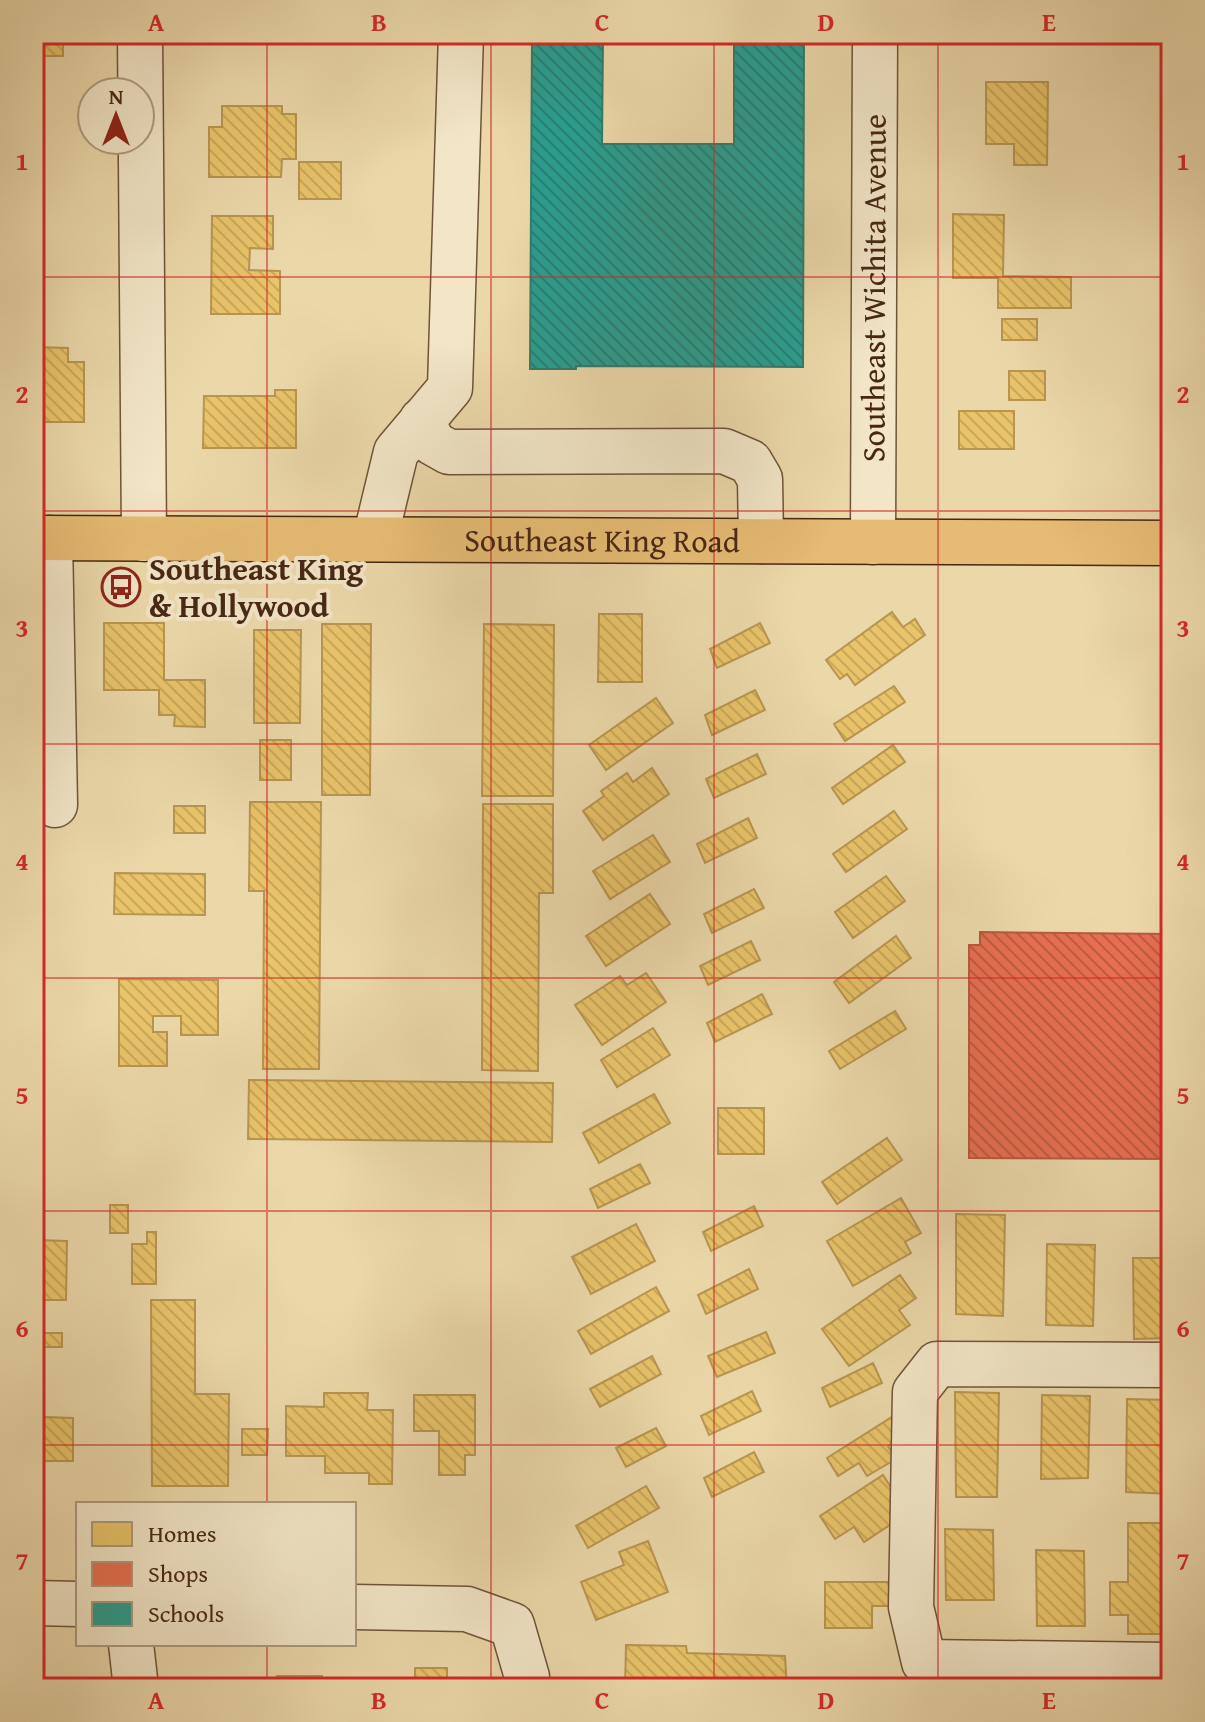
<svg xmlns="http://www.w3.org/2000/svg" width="1205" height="1722" font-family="'Gentium Book Plus',serif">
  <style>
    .homes { fill: url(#homes-back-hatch); stroke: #b89550; stroke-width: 2 }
    .shops { fill: url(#shops-back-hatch); stroke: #b7593f; stroke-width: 2 }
    .schools { fill: url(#schools-back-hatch); stroke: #337a6a; stroke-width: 2 }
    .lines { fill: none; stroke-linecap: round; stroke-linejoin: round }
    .minor-casing { stroke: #705339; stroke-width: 47 }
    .major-casing { stroke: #472714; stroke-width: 47 }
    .minor { stroke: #f2e6c7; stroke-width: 44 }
    .major { stroke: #e6bc74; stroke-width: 44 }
    .grid { fill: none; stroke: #d62828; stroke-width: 2; stroke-opacity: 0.55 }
    .labels { text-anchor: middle; stroke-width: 8; stroke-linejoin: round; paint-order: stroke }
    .street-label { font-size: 32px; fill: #472714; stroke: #f2e6c7 }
    .poi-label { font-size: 32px; font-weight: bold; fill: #472714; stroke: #f2e6c7; text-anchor: start }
    .neatline { fill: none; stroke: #d62828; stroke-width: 3 }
    .grid-label { font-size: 26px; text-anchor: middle; font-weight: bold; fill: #d62828 }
  </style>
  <defs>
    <pattern id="homes-back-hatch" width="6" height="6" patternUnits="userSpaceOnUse" patternTransform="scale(2)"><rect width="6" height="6" fill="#e9c46a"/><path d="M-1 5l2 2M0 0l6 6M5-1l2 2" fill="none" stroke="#c9a85b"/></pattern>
    <pattern id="shops-back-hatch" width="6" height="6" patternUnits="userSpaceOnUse" patternTransform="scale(2)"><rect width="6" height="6" fill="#e76f51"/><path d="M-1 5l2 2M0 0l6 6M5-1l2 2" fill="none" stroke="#bd5b42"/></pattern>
    <pattern id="schools-back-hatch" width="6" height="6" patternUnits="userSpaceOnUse" patternTransform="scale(2)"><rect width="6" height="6" fill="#2a9d8f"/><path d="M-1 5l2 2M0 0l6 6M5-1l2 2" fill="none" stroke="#268074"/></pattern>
  </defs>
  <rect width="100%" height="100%" fill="#ebd8a9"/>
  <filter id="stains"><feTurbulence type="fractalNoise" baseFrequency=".0025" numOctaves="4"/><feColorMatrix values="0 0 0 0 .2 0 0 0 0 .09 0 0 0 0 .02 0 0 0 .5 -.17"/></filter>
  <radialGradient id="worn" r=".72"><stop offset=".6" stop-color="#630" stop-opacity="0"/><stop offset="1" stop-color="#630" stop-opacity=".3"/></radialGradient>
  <g class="homes">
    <path d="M34 34H63V56H35Z"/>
    <rect x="227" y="34" width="49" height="3"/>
    <path d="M986 82H1048L1047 165H1014V144H986Z"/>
    <path d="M222 106H282V114H296V159H282L281 177H209V127H222Z"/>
    <rect x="299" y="162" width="42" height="37"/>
    <path d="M953 214 1004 215 1003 276 1071 277V308H998V278H953Z"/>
    <path d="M212 216H273V249L250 248 249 270 280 271V314H211Z"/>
    <rect x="1002" y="319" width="35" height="21"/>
    <path d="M34 347 68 348V362H84V422H42V384H34Z"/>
    <rect x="1009" y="371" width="36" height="29"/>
    <path d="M275 390H296V448H203L204 396H275Z"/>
    <rect x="959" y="411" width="55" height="38"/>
    <path d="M892 612 903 627 915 619 925 635 855 685 847 674 840 679 826 660Z"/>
    <path d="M599 614H642V682H598Z"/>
    <path d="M104 623H164V680H205V727L174 726 175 715H159V690H104Z"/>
    <path d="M760 623 770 643 717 668 710 649Z"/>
    <path d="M322 624H371L370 795H322Z"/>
    <path d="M484 624 554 625 553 796H482Z"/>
    <path d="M254 630H301L300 723H254Z"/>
    <path d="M894 686 905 702 845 741 834 724Z"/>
    <path d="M755 690 765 710 712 735 705 715Z"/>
    <path d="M656 698 673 723 606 770 589 745Z"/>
    <rect x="260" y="740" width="31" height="40"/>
    <path d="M893 745 905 762 843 804 832 788Z"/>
    <path d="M757 754 766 774 714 798 706 779Z"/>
    <path d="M652 768 669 794 603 840 583 811 604 796 601 791 627 773 633 782Z"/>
    <path d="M250 802H321L319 1069H263L264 891H249Z"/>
    <path d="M483 804H553V893H539L538 1071 482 1070Z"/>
    <rect x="174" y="806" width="31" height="27"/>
    <path d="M894 811 907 829 846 872 833 854Z"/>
    <path d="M748 818 757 838 705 863 697 844Z"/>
    <path d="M653 835 670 862 610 899 593 871Z"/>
    <path d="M115 873 205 874V915L114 914Z"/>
    <path d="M886 876 905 901 853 938 835 912Z"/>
    <path d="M754 889 764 908 712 933 704 914Z"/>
    <path d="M650 894 670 924 606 966 586 936Z"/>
    <path d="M896 936 911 958 849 1003 834 982Z"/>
    <path d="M751 941 760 960 708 985 700 966Z"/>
    <path d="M646 973 666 1002 602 1045 575 1005 620 976 627 985Z"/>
    <path d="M119 979 218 980V1035H181V1016H153V1032H167V1066H119Z"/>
    <path d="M762 994 772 1014 715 1042 707 1023Z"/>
    <path d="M895 1011 906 1029 840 1069 829 1051Z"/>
    <path d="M653 1028 670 1055 617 1087 601 1060Z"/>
    <path d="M249 1080 553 1083 552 1142 248 1139Z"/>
    <path d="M654 1094 670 1123 599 1163 583 1133Z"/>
    <rect x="718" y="1108" width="46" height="46"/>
    <path d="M887 1138 902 1160 837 1204 822 1182Z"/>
    <path d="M640 1164 650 1183 598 1208 590 1189Z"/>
    <path d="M901 1198 921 1233 905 1242 911 1253 853 1286 827 1241Z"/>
    <rect x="110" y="1205" width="18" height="28"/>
    <path d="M754 1206 763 1226 711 1251 703 1232Z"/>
    <path d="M956 1214 1005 1215 1003 1316 956 1314Z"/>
    <path d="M636 1224 655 1261 591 1294 572 1257Z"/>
    <path d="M147 1232H156V1284H132V1244H147Z"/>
    <path d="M34 1240 67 1241 66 1300H34Z"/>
    <path d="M1047 1244 1095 1245 1093 1326 1046 1325Z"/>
    <path d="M1133 1258H1171V1338L1134 1339Z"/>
    <path d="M749 1269 758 1289 706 1314 698 1295Z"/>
    <path d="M900 1275 916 1298 899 1310 910 1325 849 1366 822 1329Z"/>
    <path d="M656 1287 669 1311 591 1354 578 1331Z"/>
    <path d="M151 1300H195V1394H229L228 1486H152Z"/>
    <path d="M766 1332 775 1353 717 1377 708 1356Z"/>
    <rect x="34" y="1333" width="28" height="14"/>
    <path d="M652 1356 661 1374 600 1407 590 1389Z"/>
    <path d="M873 1363 882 1383 830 1407 822 1388Z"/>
    <path d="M752 1391 761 1411 709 1435 701 1416Z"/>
    <path d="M955 1392 999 1393 997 1497H956Z"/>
    <path d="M324 1393H368L367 1410H393L392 1484H369V1473H325V1456H286V1406L324 1407Z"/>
    <path d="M414 1395H475V1455H465V1475H439V1431H414Z"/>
    <path d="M1042 1395 1090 1396 1088 1478 1041 1479Z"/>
    <path d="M1127 1399 1171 1400V1494L1126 1492Z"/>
    <path d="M43 1417 73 1418V1461H42Z"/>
    <path d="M892 1417 904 1436 888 1446 896 1459 867 1476 859 1463 838 1476 827 1458Z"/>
    <path d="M656 1428 666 1446 626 1467 616 1448Z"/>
    <path d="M242 1429H268L267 1455H242Z"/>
    <path d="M754 1452 764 1472 712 1497 704 1478Z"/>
    <path d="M883 1475 901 1503 899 1519 864 1542 854 1527 835 1539 820 1516Z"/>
    <rect x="34" y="1484" width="10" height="32"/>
    <path d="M646 1486 659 1508 588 1548 576 1526Z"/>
    <path d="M1128 1523H1171V1634H1128V1615H1110V1582H1128Z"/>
    <path d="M945 1529 993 1530 994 1600H946Z"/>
    <path d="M648 1541 668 1592 596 1620 581 1582 624 1565 619 1552Z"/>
    <path d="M1036 1550 1084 1551 1085 1626H1037Z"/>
    <path d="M825 1582H894V1606H872V1628H825Z"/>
    <path d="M626 1645 686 1646 687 1653 785 1656 787 1688H625Z"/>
    <path d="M415 1668H447V1681H472V1688H415Z"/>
    <rect x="277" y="1676" width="45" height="12"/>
  </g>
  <path class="shops" d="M980 932 1171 934V1159L969 1158V945H980Z"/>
  <path class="schools" d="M734 34H804L803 367 576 366V369H530L532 36H603L602 144H734Z"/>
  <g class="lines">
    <g class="minor-casing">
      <g id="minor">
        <path d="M140 34 144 539"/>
        <path d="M422 420 433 443 449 452 724 451 750 462 760 479 761 541"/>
        <path d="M50 538 55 805"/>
        <path d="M375 539 396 452 450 388 461 34"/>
        <path id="s1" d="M873 542 875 34"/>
        <path d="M1171 1365 937 1364 915 1392 911 1607 924 1662 1171 1665"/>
        <path d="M34 1603 78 1604"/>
        <path d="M354 1607 467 1609 512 1625 527 1677V1688"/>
        <path d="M131 1644 136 1688"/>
      </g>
    </g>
    <g class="major-casing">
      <g id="major">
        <path id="s2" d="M34 538 1171 543"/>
      </g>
    </g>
    <use href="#minor" class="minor"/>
    <use href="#major" class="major"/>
  </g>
  <path class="grid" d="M267 34V1504M491 34V1688M714 34V1688M938 34V1688M34 277H1171M34 511H1171M34 744H1171M34 978H1171M34 1211H1171M34 1445H1171M267 1644V1688"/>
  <defs>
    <g id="bus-ring" transform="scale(2)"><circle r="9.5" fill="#f2e6c7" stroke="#8f2418" stroke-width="1.5"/><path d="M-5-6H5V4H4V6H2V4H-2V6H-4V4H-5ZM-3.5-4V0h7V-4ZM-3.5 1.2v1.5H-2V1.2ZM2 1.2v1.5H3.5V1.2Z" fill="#8f2418"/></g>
  </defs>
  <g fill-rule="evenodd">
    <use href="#bus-ring" x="121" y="587"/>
  </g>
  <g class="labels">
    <g class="street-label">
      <text dy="11" stroke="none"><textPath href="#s1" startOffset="254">Southeast Wichita Avenue</textPath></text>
      <text dy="11" stroke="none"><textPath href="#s2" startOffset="568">Southeast King Road</textPath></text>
    </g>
    <g class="poi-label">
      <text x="149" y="580">Southeast King<tspan x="149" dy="37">&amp; Hollywood</tspan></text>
    </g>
  </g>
  <rect width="1205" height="1722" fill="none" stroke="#ebd8a9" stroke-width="88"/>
  <rect x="76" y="1502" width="280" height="144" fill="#f2e6c7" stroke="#ae9a7f" stroke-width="2"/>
  <rect x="92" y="1522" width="40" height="24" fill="#e9c46a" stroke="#ae9a7f" stroke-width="2"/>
  <text x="148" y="1542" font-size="24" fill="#472714">Homes</text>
  <rect x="92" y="1562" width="40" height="24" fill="#e76f51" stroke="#ae9a7f" stroke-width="2"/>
  <text x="148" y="1582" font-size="24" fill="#472714">Shops</text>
  <rect x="92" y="1602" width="40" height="24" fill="#2a9d8f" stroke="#ae9a7f" stroke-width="2"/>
  <text x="148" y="1622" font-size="24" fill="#472714">Schools</text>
  <g transform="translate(116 116)"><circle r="38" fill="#f2e6c7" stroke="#ae9a7f" stroke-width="2"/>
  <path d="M0-6L14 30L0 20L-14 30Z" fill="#8f2418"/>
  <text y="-12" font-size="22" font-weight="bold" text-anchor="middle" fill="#472714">N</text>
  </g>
  <rect x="44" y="44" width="1117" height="1634" class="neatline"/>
  <g class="grid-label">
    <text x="156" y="31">A</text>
    <text x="379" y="31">B</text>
    <text x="602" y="31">C</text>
    <text x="826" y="31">D</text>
    <text x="1049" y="31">E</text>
    <text x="22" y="170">1</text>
    <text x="1183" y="170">1</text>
    <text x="22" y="403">2</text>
    <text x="1183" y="403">2</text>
    <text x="22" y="637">3</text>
    <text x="1183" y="637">3</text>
    <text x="22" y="870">4</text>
    <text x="1183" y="870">4</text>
    <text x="22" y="1104">5</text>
    <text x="1183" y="1104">5</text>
    <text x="22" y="1337">6</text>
    <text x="1183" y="1337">6</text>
    <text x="22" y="1570">7</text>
    <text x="1183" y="1570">7</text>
    <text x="156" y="1709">A</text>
    <text x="379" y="1709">B</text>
    <text x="602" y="1709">C</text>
    <text x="826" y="1709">D</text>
    <text x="1049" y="1709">E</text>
  </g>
  <rect width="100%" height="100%" filter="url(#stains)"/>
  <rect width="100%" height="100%" fill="url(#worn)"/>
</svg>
